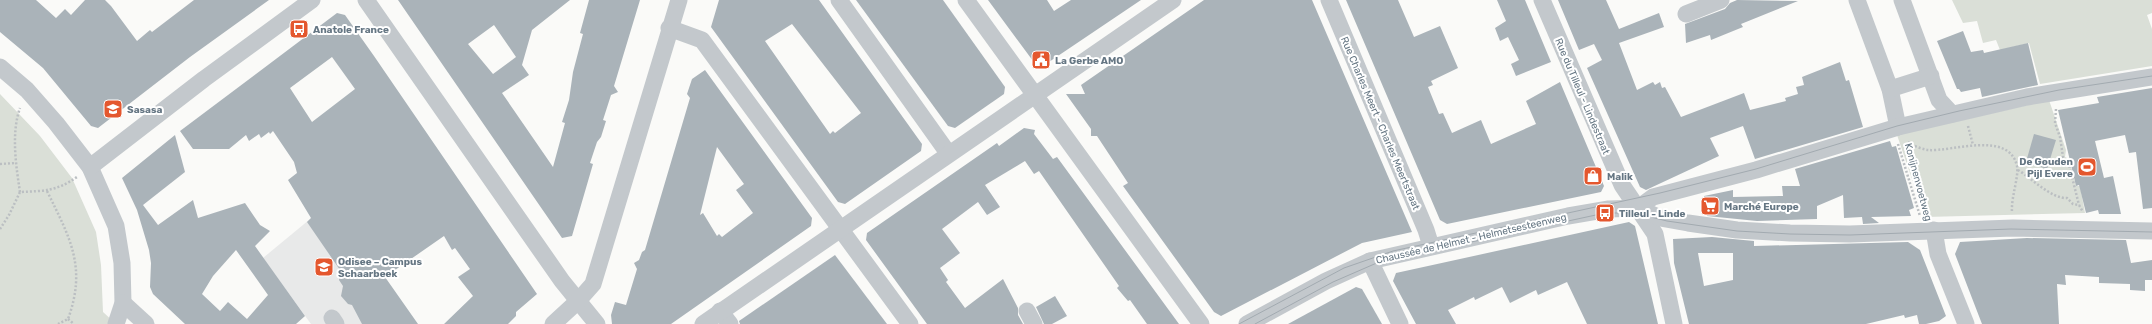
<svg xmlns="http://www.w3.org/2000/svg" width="2152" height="324" font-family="Rubik,sans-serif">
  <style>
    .built { fill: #e8e9e9 }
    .green { fill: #dadfd7 }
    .building { fill: #aab3b9; fill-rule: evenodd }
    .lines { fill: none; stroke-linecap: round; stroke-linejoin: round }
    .path { stroke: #bbbfc2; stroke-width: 2.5; stroke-dasharray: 2 2; stroke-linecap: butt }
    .minor { stroke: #c3c8cc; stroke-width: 17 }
    .tram { stroke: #a2aab0; stroke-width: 1 }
    .labels { text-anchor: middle; stroke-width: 4; stroke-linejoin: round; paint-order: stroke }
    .poi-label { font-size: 10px; font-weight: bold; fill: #657683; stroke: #fff; text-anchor: start }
    .street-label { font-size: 10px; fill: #657683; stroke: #fff }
  </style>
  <rect width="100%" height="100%" fill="#fafaf8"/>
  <path class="built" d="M332 201 405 324H311L263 258Z"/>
  <g class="green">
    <path d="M1952 0H2152V13L2147 15 2152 29V66L2040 84 2029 43 2000 50 1996 40 1983 43 1977 21 1963 23Z"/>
    <path d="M0 94 40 136 72 178 96 232 101 265 103 312 116 324H0Z"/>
    <path d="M2049 100 2066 150 2065 157 2069 159 2076 186H2080L2085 213 1925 217 1897 135Z"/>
  </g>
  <g class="building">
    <path d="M0 0H36L56 18 65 9 71 15 85 0H105L111 6 137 41 150 30 152 32 194 0H269L190 57 98 128 91 126 43 68 0 32Z"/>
    <path d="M398 0H570L532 30 522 65 529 75 502 93 553 167 565 123 562 122 569 100 573 72 583 34 580 33 589 0H640L614 86 618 92 611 95 603 120 606 121 601 137 597 142 590 163 593 164 572 236 562 238ZM494 25 516 57 493 74 468 44Z"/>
    <path d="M719 0H819L922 144 921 151 845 204 838 202 711 27ZM792 24 861 113 835 133 833 131 830 134 765 41Z"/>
    <path d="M856 0H943L1005 87 1004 94 955 128 948 126Z"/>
    <path d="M988 0H1047L1054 11 1071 0H1141L1043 66 1036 65Z"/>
    <path d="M1204 0H1312L1412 232 1362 243 1221 316 1214 312 1123 186 1128 183 1097 136H1091V129L1066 94H1085L1081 85Z"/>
    <path d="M1346 0H1398L1414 37 1440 26 1458 68 1431 81 1433 85 1428 87 1439 114 1443 113 1452 133 1481 120 1491 144 1536 124 1526 101 1560 82 1604 186 1601 192 1447 224 1440 220Z"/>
    <path d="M1497 0H1525L1551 62 1516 76 1511 64 1519 60 1508 37 1500 41 1495 28 1506 21Z"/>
    <path d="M1558 0H1606L1619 29 1659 13 1664 27 1619 43 1637 90 1653 82 1655 85 1660 82 1662 88 1665 87 1681 117 1744 93 1750 110 1786 101 1785 98 1798 94 1796 87 1804 85 1802 77 1840 62 1846 81 1849 80 1863 127 1755 159 1743 126 1710 138 1719 156 1646 190 1640 187 1587 68 1602 60 1594 44 1579 50Z"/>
    <path d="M1737 0 1798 1 1741 24 1743 27 1711 40 1710 35 1686 43 1685 24 1725 9 1730 3Z"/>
    <path d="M337 13 345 15 374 56 537 294 516 312V316L508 324H444L473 296 458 277 470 269 455 248 452 250 444 236 385 277 418 324H362L352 305 348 304 341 296 343 286 339 280 340 270 307 222 311 218 288 180 297 173 294 162 273 131 270 134 269 132 261 138 259 134 249 141 246 135 229 149H193L180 131ZM332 57 355 89 312 122 290 88Z"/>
    <path d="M1963 31 1971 52 1983 50 1984 53 2028 43 2038 85 1982 97 1980 88 1961 92 1959 89H1957L1937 41Z"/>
    <path d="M705 70 812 218 811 226 671 324H612L611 315 615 302 626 305 637 269 634 263 639 260 642 252 645 250 690 98 687 94 692 79ZM717 147 744 184 736 190 753 213 722 237 719 234 717 236 703 213 700 215Z"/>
    <path d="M2152 88V208L2143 209 2136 152 2129 153 2125 135 2095 141 2104 178 2113 176 2121 214H2099L2098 210 2086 213 2079 185 2076 186 2058 110 2099 103 2097 97Z"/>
    <path d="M1024 128 1035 130 1034 134 1053 159 1057 157 1179 324H1147L1130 300 1128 301 1117 288 1119 286 1039 171 1034 174 1025 161 985 185 1000 207 987 215 978 202 942 229 960 253 940 268 948 280 946 282 965 308 1003 279 1018 308V315L1023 324H927L866 240 867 233 997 143 999 146Z"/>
    <path d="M2034 134 2056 140 2047 169 2026 162Z"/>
    <path d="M175 135 185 172 143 205 158 225 193 200 198 218 245 203 260 225 270 231 255 246 305 316 296 324H185L153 294 150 287 151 263 149 250 137 210 122 178ZM236 250 268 295 247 319 228 302 220 311 202 294 213 276Z"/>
    <path d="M1890 141 1892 147 1896 146 1914 208 1909 210 1911 216 1871 217 1879 223 1863 224 1862 217 1844 218 1843 195 1817 206V219L1757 221 1707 216 1704 196 1733 190V197L1783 196 1782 186H1800L1795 169Z"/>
    <path d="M1629 222 1635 226 1658 324H1587L1567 282 1538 295 1536 290 1510 303 1502 287 1475 300 1474 297 1448 310 1456 324H1416L1393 281 1396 273Z"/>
    <path d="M1712 237 1754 241V246L1908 242 1920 250 1946 316 1939 321 1926 324H1919L1917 315 1905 318 1904 315 1866 324H1689L1674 263 1673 239ZM1698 253H1733V280L1704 286Z"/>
    <path d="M2027 238 2126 240 2131 263 2152 260V280H2145V291L2130 290V284L2099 283V277L2065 275 2066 285 2057 284 2059 324H1982L1955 254 1960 242Z"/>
    <path d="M835 255 887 324H740L739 321Z"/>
    <path d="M1356 287 1362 289 1382 324H1288Z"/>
    <path d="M1055 296 1067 316 1052 324H1044L1036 307Z"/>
  </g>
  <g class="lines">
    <g class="path">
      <path d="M2056 109 2055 123 2060 137 2063 157 2069 165 2079 205"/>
      <path d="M1968 126 1973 145"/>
      <path d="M1908 142C1914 146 1921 149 1928 150 1952 152 2009 130 2017 166 2019 177 2011 197 2012 212"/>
      <path d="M1898 144 1920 216"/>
      <path d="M0 164 16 163"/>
      <path d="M2018 170C2031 178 2052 199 2067 198L2073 204 2079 205 2083 212"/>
      <path d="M47 191C70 238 87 267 68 319L58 324"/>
      <path d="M20 192C16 166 11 133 20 108"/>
      <path d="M0 229 9 215 20 192C44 191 57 191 77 177"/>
      <path d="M68 319 74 324"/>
    </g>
    <g class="minor">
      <path d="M366 0 562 281 597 324"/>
      <path d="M839 0 948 153"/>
      <path d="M966 0 1201 324"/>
      <path d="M1329 0 1426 230 1431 246"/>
      <path d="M1542 0 1622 185 1655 234 1674 324"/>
      <path d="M1857 0 1890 89 1898 127"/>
      <path d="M1902 0 1939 100 1952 114"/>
      <path d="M1686 14 1721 0"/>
      <path d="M669 28 702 40 910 324"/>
      <path d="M0 67 27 90 56 123 90 167 116 226 122 263 123 303 116 324"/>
      <path d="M1890 89 1931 76"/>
      <path d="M90 167 204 79 312 0"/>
      <path d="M1638 208 1653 197 1756 170 1898 127 2027 97 2152 77"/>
      <path d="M1934 230 1938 254 1966 324"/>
      <path d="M1370 261 1400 324"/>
      <path d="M123 303 146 324"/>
      <path d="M720 311 730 324"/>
      <path d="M1027 311 1034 324"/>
      <path d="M332 318 336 324"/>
      <path d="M553 324 578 301 593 284 679 0"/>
      <path d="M703 324 1173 0"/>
      <path d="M1247 324 1326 281 1370 261 1568 216 1609 209 1638 208 1660 218 1688 223 1737 230 1790 233 1850 234 2013 228 2152 231"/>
    </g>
    <g class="tram">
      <path d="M1239 324 1344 268 1393 251 1660 193 1756 169 1897 126 1959 111 2059 90 2152 76"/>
      <path d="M1255 324 1333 282 1379 262 1605 213H1635L1667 221 1737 231 1790 234 1850 235 2011 229 2152 232"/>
    </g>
  </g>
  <defs>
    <g id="bus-square" transform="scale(1)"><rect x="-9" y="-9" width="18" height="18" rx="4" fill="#e4572e" stroke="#fff"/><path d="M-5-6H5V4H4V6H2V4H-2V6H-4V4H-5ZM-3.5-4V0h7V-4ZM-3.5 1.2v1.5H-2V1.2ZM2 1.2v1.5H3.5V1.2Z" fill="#fff"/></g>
    <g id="civic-square" transform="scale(1)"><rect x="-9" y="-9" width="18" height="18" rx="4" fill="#e4572e" stroke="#fff"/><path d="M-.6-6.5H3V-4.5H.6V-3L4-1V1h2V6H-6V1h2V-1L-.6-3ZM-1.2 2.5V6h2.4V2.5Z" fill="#fff"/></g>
    <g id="university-square" transform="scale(1)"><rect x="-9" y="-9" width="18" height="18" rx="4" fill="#e4572e" stroke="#fff"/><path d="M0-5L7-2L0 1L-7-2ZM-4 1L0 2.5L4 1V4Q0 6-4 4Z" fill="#fff"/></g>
    <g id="stadium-square" transform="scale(1)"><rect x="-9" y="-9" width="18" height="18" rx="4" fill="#e4572e" stroke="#fff"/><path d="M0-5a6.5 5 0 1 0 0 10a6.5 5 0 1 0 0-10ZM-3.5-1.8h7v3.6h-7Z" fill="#fff"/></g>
    <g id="shop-square" transform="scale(1)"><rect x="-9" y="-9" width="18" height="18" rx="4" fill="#e4572e" stroke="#fff"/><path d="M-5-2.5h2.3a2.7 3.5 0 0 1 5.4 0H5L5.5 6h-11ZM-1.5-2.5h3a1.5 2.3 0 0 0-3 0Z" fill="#fff"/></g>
    <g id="supermarket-square" transform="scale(1)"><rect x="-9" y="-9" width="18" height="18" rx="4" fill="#e4572e" stroke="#fff"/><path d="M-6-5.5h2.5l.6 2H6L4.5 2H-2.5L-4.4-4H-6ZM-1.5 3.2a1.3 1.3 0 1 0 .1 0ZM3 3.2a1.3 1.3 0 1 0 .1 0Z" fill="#fff"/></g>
  </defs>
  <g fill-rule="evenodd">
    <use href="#bus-square" x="299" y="29"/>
    <use href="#civic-square" x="1041" y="60"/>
    <use href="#university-square" x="113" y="109"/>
    <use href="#stadium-square" x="2087" y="167"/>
    <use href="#shop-square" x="1593" y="176"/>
    <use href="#supermarket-square" x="1710" y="206"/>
    <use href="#bus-square" x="1605" y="213"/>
    <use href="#university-square" x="324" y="267"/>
  </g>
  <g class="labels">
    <g class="poi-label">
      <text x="313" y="33">Anatole France</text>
      <text x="1055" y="64">La Gerbe AMO</text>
      <text x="127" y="113">Sasasa</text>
      <text x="2073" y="165" text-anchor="end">De Gouden<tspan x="2073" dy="12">Pijl Evere</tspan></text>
      <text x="1607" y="180">Malik</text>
      <text x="1724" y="210">Marché Europe</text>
      <text x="1619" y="217">Tilleul - Linde</text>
      <text x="338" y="265">Odisee – Campus<tspan x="338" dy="12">Schaarbeek</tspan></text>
    </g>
    <g class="street-label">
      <text transform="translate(1583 96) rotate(67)" y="4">Rue du Tilleul - Lindestraat</text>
      <text transform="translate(1381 123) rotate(67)" y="4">Rue Charles Meert - Charles Meertstraat</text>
      <text transform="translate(1919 182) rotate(75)" y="4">Konijnenvoetweg</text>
      <text transform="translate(1471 238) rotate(-13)" y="4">Chaussée de Helmet - Helmetsesteenweg</text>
    </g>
  </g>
</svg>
